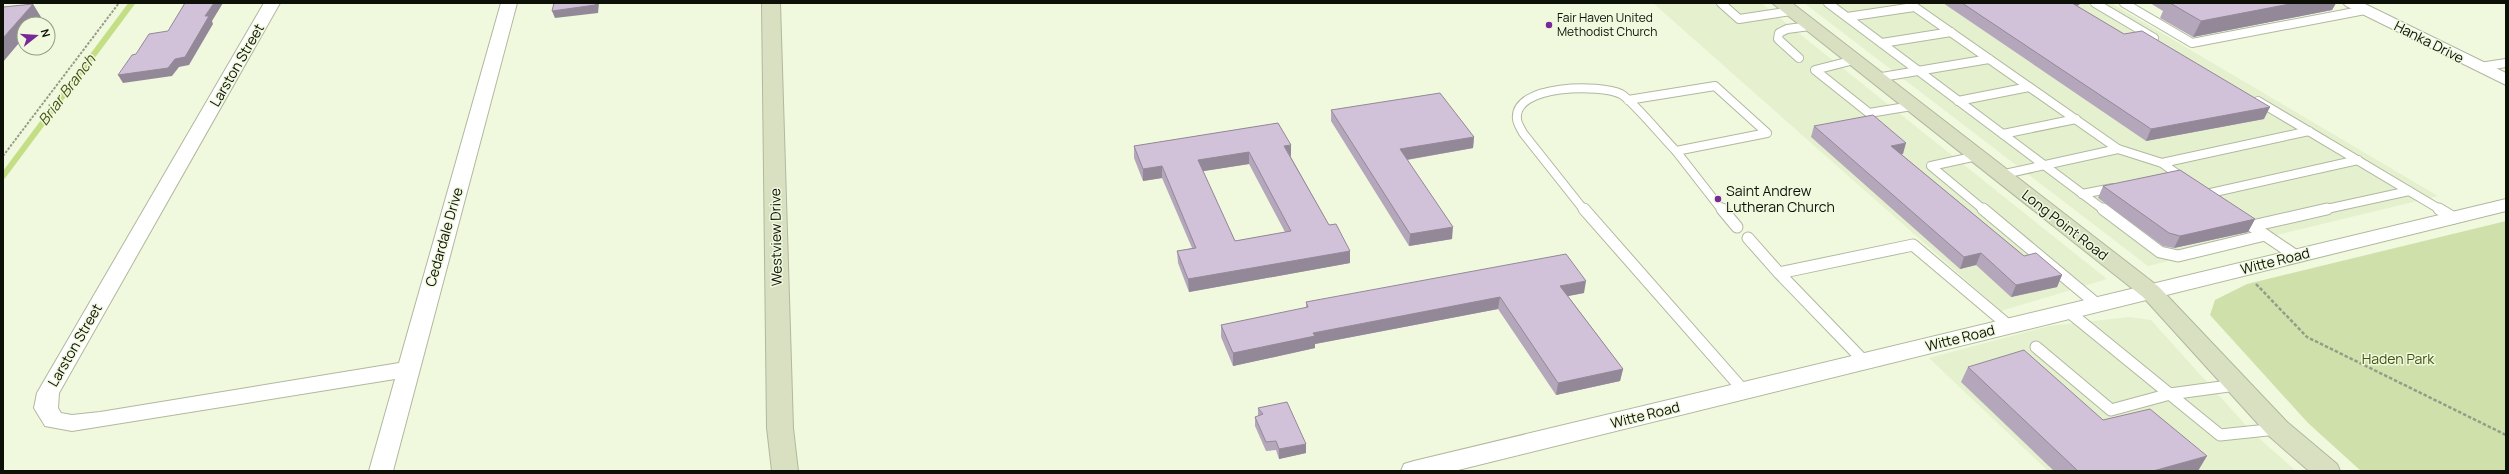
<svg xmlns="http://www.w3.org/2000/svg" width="2509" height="474" font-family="Manrope,sans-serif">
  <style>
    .built { fill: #e5f0ce }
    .green { fill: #cfe0ab }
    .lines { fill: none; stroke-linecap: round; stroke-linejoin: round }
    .stream { stroke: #c4de86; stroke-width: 6 }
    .service-far1-casing { stroke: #b0b89f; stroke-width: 10 }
    .service-casing { stroke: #b0b89f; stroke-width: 13 }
    .minor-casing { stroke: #b0b89f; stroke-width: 2 }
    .tertiary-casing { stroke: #b0b89f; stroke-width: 2 }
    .secondary-casing { stroke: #b0b89f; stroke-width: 2 }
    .path-far1 { stroke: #959c88; stroke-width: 2; stroke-dasharray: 2.5 1.5; stroke-linecap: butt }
    .path { stroke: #959c88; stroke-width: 2.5; stroke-dasharray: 3.5 2; stroke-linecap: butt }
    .service-far1 { stroke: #fff; stroke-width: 8 }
    .service { stroke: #fff; stroke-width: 11 }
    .minor { fill: #fff; fill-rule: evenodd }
    .tertiary { fill: #fff; fill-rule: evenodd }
    .secondary { fill: #d8e0c1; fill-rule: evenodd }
    .wall { fill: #b5a7bb; fill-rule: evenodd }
    .shaded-wall { fill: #938898 }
    .building { fill: #d2c2d9; stroke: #938898; fill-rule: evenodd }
    .poi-dot { fill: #792898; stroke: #f0f9de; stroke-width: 1.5 }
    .labels { text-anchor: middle; stroke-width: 3; stroke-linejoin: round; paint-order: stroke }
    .far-poi-label { font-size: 12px; fill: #0d1007; stroke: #f0f9de; text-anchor: start }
    .street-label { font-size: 14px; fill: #0d1007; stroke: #f0f9de }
    .poi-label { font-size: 14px; fill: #0d1007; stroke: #f0f9de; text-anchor: start }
    .park-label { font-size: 14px; fill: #435313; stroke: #f0f9de }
    .water-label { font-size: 15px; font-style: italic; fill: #475618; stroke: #f0f9de }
  </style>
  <rect width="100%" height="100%" fill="#f0f9de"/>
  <g class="built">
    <path d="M1653 3H1761L2107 279 2001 311Z"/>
    <path d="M1804 3H2111L2438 196 2148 266Z"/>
    <path d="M2129 317 2151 320 2252 432 2296 471H2048L1929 358 2049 326Z"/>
  </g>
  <path class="green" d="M2506 221V471H2361L2308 423 2210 315 2215 300 2247 284Z"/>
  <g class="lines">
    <path class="stream" d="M3 176 132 3"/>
    <g class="service-far1-casing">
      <g id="service-far1">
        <path d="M1721 3 1739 19 1791 11"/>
        <path d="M1828 3 2104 210"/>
        <path d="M1909 3 2118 149 2162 163 2184 179"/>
        <path d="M2095 3 2154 38"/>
        <path d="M2124 3 2192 43 2365 10"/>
        <path d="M1847 17 1914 7"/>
        <path d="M1882 43 1951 32"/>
        <path d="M1799 58 1778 39 1779 33 1787 29 1810 26"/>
        <path d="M1854 60 1815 70 1869 113 1912 106"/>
        <path d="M2480 67 2506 63"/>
        <path d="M1876 78 1989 59"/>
        <path d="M1958 101 2029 87"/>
        <path d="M2258 101 2441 210"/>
        <path d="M2003 134 2076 119"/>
        <path d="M1676 151 1722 210"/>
        <path d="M1977 156 1931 166 1984 210"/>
        <path d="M2162 163 2309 131"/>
        <path d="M2000 175 2118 149"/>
        <path d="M2082 194 2113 188"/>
        <path d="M2206 194 2358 160"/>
        <path d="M1584 210 1523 133C1521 129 1517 123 1517 119 1513 84 1601 84 1621 94 1633 101 1664 139 1676 151L1767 133 1715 86 1628 100"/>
        <path d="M2322 210 2409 191"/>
      </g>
    </g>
    <g class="service-casing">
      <g id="service">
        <path d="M1584 209 1744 391"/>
        <path d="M1722 209 1737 227"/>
        <path d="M1983 209 2098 305"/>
        <path d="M2103 209 2160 252 2178 256 2265 235"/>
        <path d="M2439 209 2454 218"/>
        <path d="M2240 218 2296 256"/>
        <path d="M2252 226 2327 209"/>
        <path d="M1748 238 1779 273"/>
        <path d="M2069 312 2220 435 2277 429"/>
        <path d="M2036 347 2111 410 2170 394 2236 385"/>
        <path d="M1864 361 1779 273 1913 245 2009 326"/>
      </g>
    </g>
    <g class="minor-casing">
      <g id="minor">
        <path d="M264 3H280L59 393 58 408 61 413 72 415 100 412 399 363 501 3H517L393 471H369L395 379 72 431 45 426 34 408 37 393Z"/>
        <path d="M2343 3H2363L2506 73V85L2346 6Z"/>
      </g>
    </g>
    <g class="tertiary-casing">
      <path id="tertiary" d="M2506 199V211L1454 471H1401L1404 464 1414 461Z"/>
    </g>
    <g class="secondary-casing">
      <g id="secondary">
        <path d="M762 3H780L793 428 798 471H772L767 428Z"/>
        <path d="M1772 3H1792L2159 287 2287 422 2337 464 2340 471H2309L2269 436 2143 297Z"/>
      </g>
    </g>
    <path class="path-far1" d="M3 156 119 3"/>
    <path class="path" d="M2256 284 2307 337 2506 435"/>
    <use href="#service-far1" class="service-far1"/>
    <use href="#service" class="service"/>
    <use href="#minor" class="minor"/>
    <use href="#tertiary" class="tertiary"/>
    <use href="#secondary" class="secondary"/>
  </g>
  <g class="wall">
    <path d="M1943 3H2080L2079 5 2077 6 2264 119 2146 141Z"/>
    <path d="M2150 3H2336L2332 10 2193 37 2160 18 2163 11Z"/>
    <path d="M1331 110 1474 137 1473 148 1407 160 1452 239 1409 246 1331 121Z"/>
    <path d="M1278 123 1291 157 1329 225 1350 251V263L1189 292 1178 263 1177 251 1192 248 1162 178 1143 181 1134 158V146ZM1249 164 1285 232 1235 241 1203 171Z"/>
    <path d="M1814 126 1903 154H1901L2024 256 2062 275 2057 287 2011 297 1976 265 1960 269 1811 137Z"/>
    <path d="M2103 186 2255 219 2248 232 2174 248 2163 246 2098 198Z"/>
    <path d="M1584 293 1568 296 1623 369 1620 381 1556 395 1498 309 1315 344V348L1233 366 1221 337V325L1306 308V302Z"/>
    <path d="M1968 367 2103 420 2198 471H2054L1961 382Z"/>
    <path d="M1258 408 1306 453 1279 459 1276 450 1266 451 1255 426V417L1258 416Z"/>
  </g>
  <g class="shaded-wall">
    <path d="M214 3H223L212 21 213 24 189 65 179 67 172 76 123 83 118 75 175 59Z"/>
    <path d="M596 3H599L598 13 555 18 552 11Z"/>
    <path d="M2061 3H2080L2079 5 2059 8Z"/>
    <path d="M2295 3H2336L2332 10 2193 37 2201 21Z"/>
    <path d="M33 4 41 17 35 24H24V37L3 62V38Z"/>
    <path d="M2270 107 2264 119 2146 141 2151 129Z"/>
    <path d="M1474 137 1473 148 1399 161 1400 149Z"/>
    <path d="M1906 143 1903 154 1887 157 1891 146Z"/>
    <path d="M1291 145V157L1284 146Z"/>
    <path d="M1249 152V164L1198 172V160Z"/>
    <path d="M1162 166V178L1143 181V169Z"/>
    <path d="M2255 219 2248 232 2174 248 2180 236Z"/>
    <path d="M1453 227 1452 239 1409 246 1410 234Z"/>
    <path d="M1350 251V263L1189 292 1188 279Z"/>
    <path d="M1981 253 1976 265 1960 269 1964 257Z"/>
    <path d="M2062 275 2057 287 2011 297 2016 285Z"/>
    <path d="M1586 281 1584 293 1558 298 1560 286Z"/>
    <path d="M1500 297 1498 309 1315 344V348L1233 366V353L1313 333Z"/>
    <path d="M1623 369 1620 381 1556 395 1558 383Z"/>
    <path d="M1306 444V453L1279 459V449Z"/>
    <path d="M2207 456 2198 471H2153Z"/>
  </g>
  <g class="building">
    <path d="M185 3H214L205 16H209L185 57 175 59 168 68 118 75 132 55 136 54 149 34 168 31Z"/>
    <path d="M554 3H596L595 5 552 11Z"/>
    <path d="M1962 3H2072L2124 34 2142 31 2270 107 2151 129Z"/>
    <path d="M2170 3H2295L2201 21Z"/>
    <path d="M33 4 3 38V7Z"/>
    <path d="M1440 93 1474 137 1400 149 1453 227 1410 234 1331 110Z"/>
    <path d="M1873 115 1906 143 1891 146 2024 256 2036 253 2062 275 2016 285 1981 253 1964 257 1814 126Z"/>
    <path d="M1278 123 1291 145 1284 146 1329 225 1336 224 1350 251 1188 279 1177 251 1196 248 1162 166 1143 169 1134 146ZM1249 152 1291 231 1235 241 1198 160Z"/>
    <path d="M2180 170 2255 219 2180 236 2169 233 2103 186Z"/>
    <path d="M1566 254 1586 281 1560 286 1623 369 1558 383 1500 297 1313 333 1315 336 1233 353 1221 325 1308 307 1306 302Z"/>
    <path d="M2024 350 2103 420 2150 409 2207 456 2153 471H2078L1968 367Z"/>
    <path d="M1287 402 1306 444 1279 449 1276 441 1266 442 1255 417 1263 414 1258 408Z"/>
  </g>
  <g class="poi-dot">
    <circle cx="1549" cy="25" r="4"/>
    <circle cx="1718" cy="199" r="4"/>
  </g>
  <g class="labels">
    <g class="far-poi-label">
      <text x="1557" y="22">Fair Haven United<tspan x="1557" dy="14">Methodist Church</tspan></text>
    </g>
    <g class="street-label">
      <text transform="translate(2429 42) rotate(27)" y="5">Hanka Drive</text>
      <text transform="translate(237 65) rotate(-60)" y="5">Larston Street</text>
      <text transform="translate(2065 225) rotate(38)" y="5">Long Point Road</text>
      <text transform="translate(444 237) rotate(-74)" y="5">Cedardale Drive</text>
      <text transform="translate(776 237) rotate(-91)" y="5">Westview Drive</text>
      <text transform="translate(2275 261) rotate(-14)" y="5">Witte Road</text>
      <text transform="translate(1960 338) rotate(-14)" y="5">Witte Road</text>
      <text transform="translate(75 345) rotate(-60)" y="5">Larston Street</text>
      <text transform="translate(1645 415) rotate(-14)" y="5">Witte Road</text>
    </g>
    <g class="poi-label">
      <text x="1726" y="196">Saint Andrew<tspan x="1726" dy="16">Lutheran Church</tspan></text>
    </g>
    <g class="park-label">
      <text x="2398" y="364">Haden Park</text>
    </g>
    <g class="water-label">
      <text transform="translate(67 90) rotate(-53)" y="5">Briar Branch</text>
    </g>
  </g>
  <rect width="2509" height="474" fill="none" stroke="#0d1007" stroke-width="8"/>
  <g transform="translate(36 36) rotate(73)"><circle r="19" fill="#f0f9de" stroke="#959c88"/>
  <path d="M0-3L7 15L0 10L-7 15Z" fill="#792898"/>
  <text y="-6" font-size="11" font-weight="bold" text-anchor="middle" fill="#0d1007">N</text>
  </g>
</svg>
